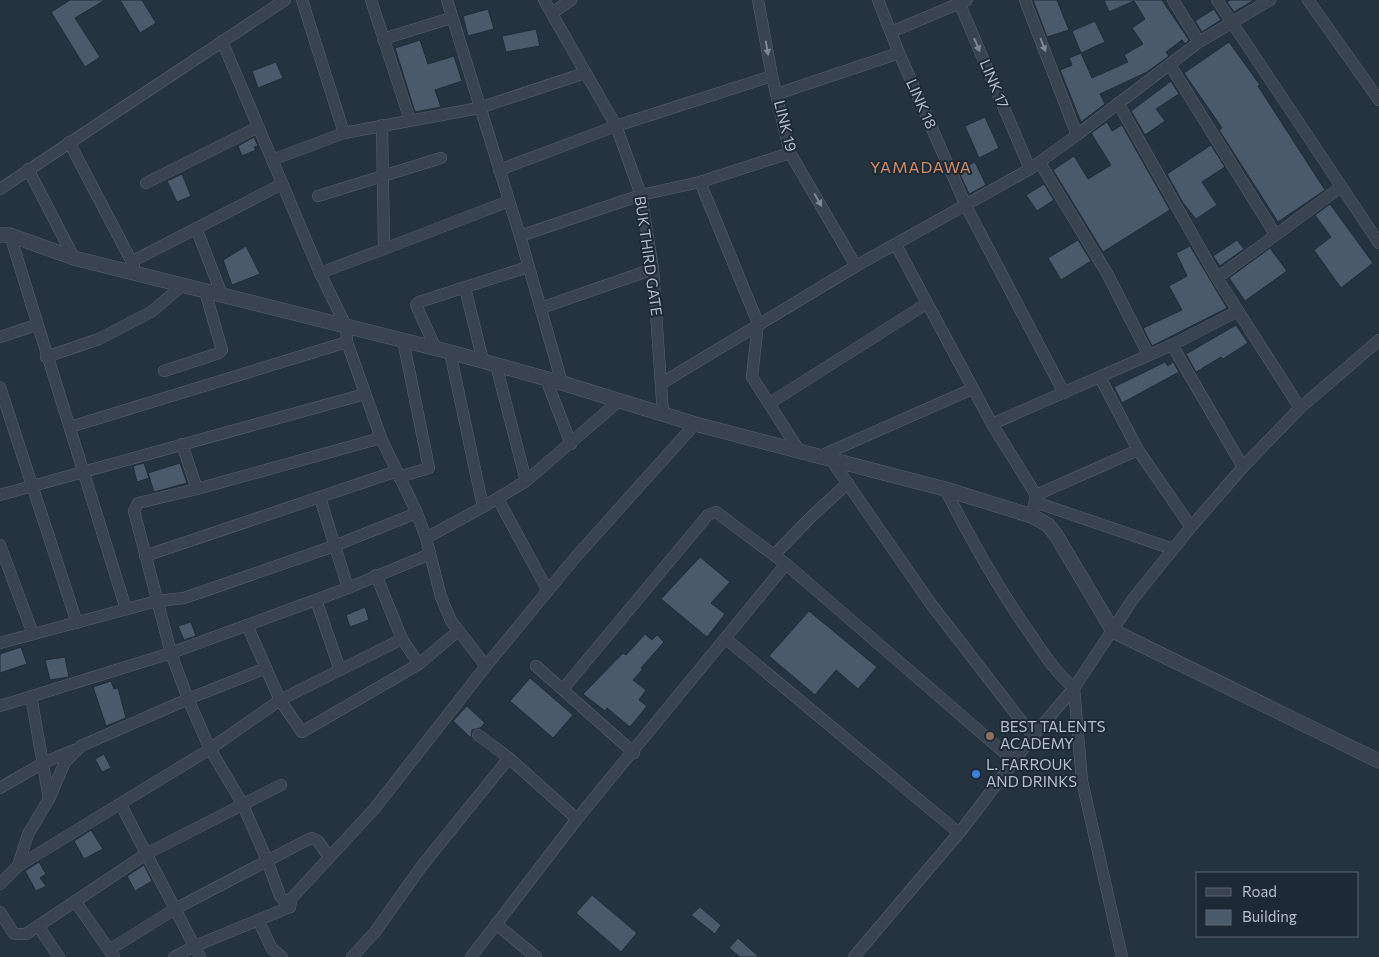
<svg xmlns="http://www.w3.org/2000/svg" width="1379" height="957" font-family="Commissioner,sans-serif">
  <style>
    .building { fill: #4b5a6a; stroke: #202b38 }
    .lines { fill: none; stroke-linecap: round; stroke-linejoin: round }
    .minor-casing { stroke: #57626e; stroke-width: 12 }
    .tertiary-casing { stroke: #57626e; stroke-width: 15 }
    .minor { stroke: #394450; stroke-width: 11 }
    .tertiary { stroke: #394450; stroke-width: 14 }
    .oneway { fill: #7e8894 }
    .education-dot { fill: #8d6e63; stroke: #1e2936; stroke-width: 2 }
    .shop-dot { fill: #3f7fe0; stroke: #1e2936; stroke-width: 2 }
    .labels { text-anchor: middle; stroke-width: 4; stroke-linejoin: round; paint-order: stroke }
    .street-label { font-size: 15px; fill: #b6bfcb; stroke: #1e2936 }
    .poi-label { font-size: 15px; fill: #b6bfcb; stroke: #1e2936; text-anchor: start }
    .neighbourhood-label { font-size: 16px; letter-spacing: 1px; fill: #d88e64; stroke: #1e2936 }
  </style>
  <rect width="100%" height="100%" fill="#253341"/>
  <g class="building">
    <path d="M70 0H105L75 18 100 57 85 67 51 12Z"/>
    <path d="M120 0H142L156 23 140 33Z"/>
    <path d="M1033 0H1057L1069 30 1047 37Z"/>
    <path d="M1104 0H1162L1189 40 1185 44 1182 40 1166 52 1169 56 1147 72 1100 94 1105 104 1081 122 1060 70 1072 65 1069 58 1081 53 1092 78 1128 62 1124 55 1143 44 1132 28 1145 19 1134 1 1109 12Z"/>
    <path d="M1230 0H1254L1234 12 1227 2Z"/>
    <path d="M488 9 494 29 468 36 463 16Z"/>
    <path d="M1214 9 1221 20 1202 32 1195 21Z"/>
    <path d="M1095 21 1105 42 1081 53 1072 31Z"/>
    <path d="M536 29 540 46 506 52 502 36Z"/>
    <path d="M420 40 428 64 454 56 462 81 435 90 441 107 415 112 395 48Z"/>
    <path d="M1229 42 1260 85 1258 86 1325 190 1278 222 1219 130 1222 128 1184 73Z"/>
    <path d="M276 62 283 78 258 88 252 71Z"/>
    <path d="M1171 81 1179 94 1156 109 1165 121 1145 135 1131 111Z"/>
    <path d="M985 117 999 148 979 158 965 126Z"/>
    <path d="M1107 122 1112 131 1122 125 1170 210 1103 252 1053 170 1074 156 1088 179 1111 165 1091 133Z"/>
    <path d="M254 137 258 146 254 147 256 150 242 156 238 146Z"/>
    <path d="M1211 145 1225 167 1202 182 1217 205 1196 219 1183 203 1167 174Z"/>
    <path d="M975 162 986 185 969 194 958 170Z"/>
    <path d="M182 174 191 196 177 202 167 181Z"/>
    <path d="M1044 184 1054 200 1037 211 1026 195Z"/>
    <path d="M1330 204 1373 263 1341 288 1314 250 1331 237 1315 215Z"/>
    <path d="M1078 240 1091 261 1061 280 1048 258Z"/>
    <path d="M1237 240 1244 249 1220 266 1213 256Z"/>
    <path d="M246 246 260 274 232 285 223 260Z"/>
    <path d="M1190 246 1227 308 1152 346 1143 328 1182 310 1169 286 1187 276 1176 253Z"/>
    <path d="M1270 248 1287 271 1245 301 1229 278Z"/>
    <path d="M1236 325 1248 343 1223 359 1221 357 1196 372 1186 354Z"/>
    <path d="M1165 362 1168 366 1173 362 1179 372 1122 403 1114 387Z"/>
    <path d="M144 463 149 478 137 482 133 466Z"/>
    <path d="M180 463 187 483 154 492 148 473Z"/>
    <path d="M700 557 730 582 711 603 725 614 707 637 661 599Z"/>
    <path d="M365 607 369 620 350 627 346 615Z"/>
    <path d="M809 611 877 667 858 689 836 670 815 695 769 656Z"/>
    <path d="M191 622 196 636 184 640 178 626Z"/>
    <path d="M645 634 652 640 657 635 664 642 641 668 643 669 633 680 646 690 639 700 647 706 630 727 607 708 605 711 583 694 623 653 626 655Z"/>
    <path d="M21 647 27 664 0 673V654Z"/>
    <path d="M65 657 69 677 50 680 45 660Z"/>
    <path d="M530 678 573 715 553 738 510 701Z"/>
    <path d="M111 681 114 689 118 688 126 718 106 726 93 687Z"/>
    <path d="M467 706 485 723 480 728 472 730 471 738 453 721Z"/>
    <path d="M104 754 111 768 102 772 95 759Z"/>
    <path d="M91 830 103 849 84 859 74 841Z"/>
    <path d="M39 862 46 874 40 878 46 886 36 891 25 871Z"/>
    <path d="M144 865 152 881 135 891 127 876Z"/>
    <path d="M592 895 637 933 621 952 576 913Z"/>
    <path d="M700 907 721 925 715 934 691 915Z"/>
    <path d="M738 938 759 957H740L729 948Z"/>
  </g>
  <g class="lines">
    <g class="minor-casing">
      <g id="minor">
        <path d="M302 0 344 133"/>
        <path d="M371 0 410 120"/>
        <path d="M447 0 520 236 562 383"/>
        <path d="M544 0 616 126 641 195 653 269 663 414"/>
        <path d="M758 0 772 76 790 153 856 266"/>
        <path d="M878 0 899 53 966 206 1064 393"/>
        <path d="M958 0 1030 169"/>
        <path d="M1025 0 1077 135"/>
        <path d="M1173 0 1199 42"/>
        <path d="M1217 0 1379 243"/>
        <path d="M1308 0 1379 100"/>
        <path d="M552 13 571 0"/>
        <path d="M891 32 967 0"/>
        <path d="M383 39 451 18"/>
        <path d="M222 41 320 273 346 326 347 342 381 438 417 513 426 538 441 597 451 621 486 666 574 559 695 424"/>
        <path d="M1170 65 1275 234"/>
        <path d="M777 94 899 53"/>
        <path d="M1118 103 1217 278 1300 408"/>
        <path d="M69 142 134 266"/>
        <path d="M272 160 344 133 479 108 585 73"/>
        <path d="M1040 163 1108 275 1148 354"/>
        <path d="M28 169 74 258"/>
        <path d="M499 170 616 126 772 76"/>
        <path d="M700 182 758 323 752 377 800 452"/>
        <path d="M146 183 258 127"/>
        <path d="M0 189 285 0"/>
        <path d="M318 196 441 158"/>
        <path d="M196 228 222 295"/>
        <path d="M10 235 126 609"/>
        <path d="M520 236 641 195 700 182 790 153"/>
        <path d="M896 245 992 424 1036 495 1032 516"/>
        <path d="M384 249 509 201"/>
        <path d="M131 262 282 184"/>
        <path d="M320 273 384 249 382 125"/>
        <path d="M1217 278 1341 187"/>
        <path d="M465 288 483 361"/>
        <path d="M541 308 653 269"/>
        <path d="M0 337 36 325"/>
        <path d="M1172 345 1243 467"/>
        <path d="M436 349 416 305 419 302 528 267"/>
        <path d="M450 352 483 507"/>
        <path d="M46 357 99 339 151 312 183 285"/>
        <path d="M496 365 526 481"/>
        <path d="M164 371 219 353 222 350 205 291"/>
        <path d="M1100 377 1138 450 1191 527"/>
        <path d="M546 379 571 444"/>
        <path d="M662 383 856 266 1030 169 1077 135 1199 42 1270 0"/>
        <path d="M0 387 77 623"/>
        <path d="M770 403 926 304"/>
        <path d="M992 424 1172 345 1238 311"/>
        <path d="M70 427 347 342"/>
        <path d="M818 457 972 389"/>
        <path d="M832 461 931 604 1033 736"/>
        <path d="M399 477 429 468 403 340"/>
        <path d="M197 489 381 438"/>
        <path d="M945 489C971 540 998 588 1031 635 1044 654 1056 673 1074 688L1082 781 1122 957"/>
        <path d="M0 495 365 394"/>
        <path d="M1036 495 1138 450"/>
        <path d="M320 498 348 588"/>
        <path d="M498 499 548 591"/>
        <path d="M1035 502 1173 549"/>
        <path d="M426 538 483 507 526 481 619 401"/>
        <path d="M0 545 33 634"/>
        <path d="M774 555 813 515 848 483"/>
        <path d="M145 556 397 471"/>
        <path d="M376 575 402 639 419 664"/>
        <path d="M316 600 340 670"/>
        <path d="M247 625 280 700 302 732 419 664 458 631"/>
        <path d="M725 638 959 833"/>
        <path d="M0 643 157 601 184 598 334 546 417 513"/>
        <path d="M536 666 634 753"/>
        <path d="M563 689 708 515 716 512 786 564 1014 761"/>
        <path d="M31 696 49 799"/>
        <path d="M0 706 171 653 348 588 430 554"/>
        <path d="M478 735 509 758 577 819"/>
        <path d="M0 788 43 763 74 750"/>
        <path d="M121 805 200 957"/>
        <path d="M18 866 28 834 49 799 65 762 81 746 188 699 266 668"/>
        <path d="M0 884 18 866 210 749 280 700 402 639"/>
        <path d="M75 901 114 957"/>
        <path d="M290 907 291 899 375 808 486 666"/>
        <path d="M0 912 14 934H26L38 926 59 957"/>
        <path d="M258 920 272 949 282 957"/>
        <path d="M496 924 536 957"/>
        <path d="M38 926 146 854 281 785"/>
        <path d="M109 950 175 909 305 841 312 838 318 841 329 857"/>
        <path d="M174 957 195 946 290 907 280 896 267 860 242 803 210 749 188 699 171 653 134 511 138 503 197 489 182 444"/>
        <path d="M352 957 375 932 421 867 509 758"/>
        <path d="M471 957 577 819 786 564"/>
        <path d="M854 957 964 827 1033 736 1074 688 1133 599 1191 527 1243 467 1300 408 1379 340"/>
      </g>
    </g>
    <g class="tertiary-casing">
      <path id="tertiary" d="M0 235H10L74 258 450 352 562 383 695 424 945 489 1032 516 1048 525 1056 535 1113 631 1379 761"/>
    </g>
    <use href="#minor" class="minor"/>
    <use href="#tertiary" class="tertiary"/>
  </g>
  <defs><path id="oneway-solid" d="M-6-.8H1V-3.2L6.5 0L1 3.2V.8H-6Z" transform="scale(1.25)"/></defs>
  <g class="oneway">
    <use href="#oneway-solid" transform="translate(977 45) rotate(67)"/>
    <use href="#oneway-solid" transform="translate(1043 45) rotate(69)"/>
    <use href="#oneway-solid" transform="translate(767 48) rotate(80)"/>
    <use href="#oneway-solid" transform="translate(818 200) rotate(60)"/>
  </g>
  <circle class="education-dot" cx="990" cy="736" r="5"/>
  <circle class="shop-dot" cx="976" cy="774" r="5"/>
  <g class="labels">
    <g class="street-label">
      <text transform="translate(994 84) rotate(67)" y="5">LINK 17</text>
      <text transform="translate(921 104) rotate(66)" y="5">LINK 18</text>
      <text transform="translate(785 126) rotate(76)" y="5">LINK 19</text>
      <text transform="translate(648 256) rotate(82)" y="5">BUK THIRD GATE</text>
    </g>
    <g class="poi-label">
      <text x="1000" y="732">BEST TALENTS<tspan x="1000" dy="17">ACADEMY</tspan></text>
      <text x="986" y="770">L. FARROUK<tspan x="986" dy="17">AND DRINKS</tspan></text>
    </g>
    <g class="neighbourhood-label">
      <text x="921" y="173">YAMADAWA</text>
    </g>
  </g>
  <rect x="1196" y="872" width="162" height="65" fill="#1e2936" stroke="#5b6572"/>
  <rect x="1206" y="888" width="25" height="8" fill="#394450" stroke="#5b6572"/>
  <text x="1242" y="897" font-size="15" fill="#b6bfcb">Road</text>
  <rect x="1206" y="910" width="25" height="15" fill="#4b5a6a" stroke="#5b6572"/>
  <text x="1242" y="922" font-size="15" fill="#b6bfcb">Building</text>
</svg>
